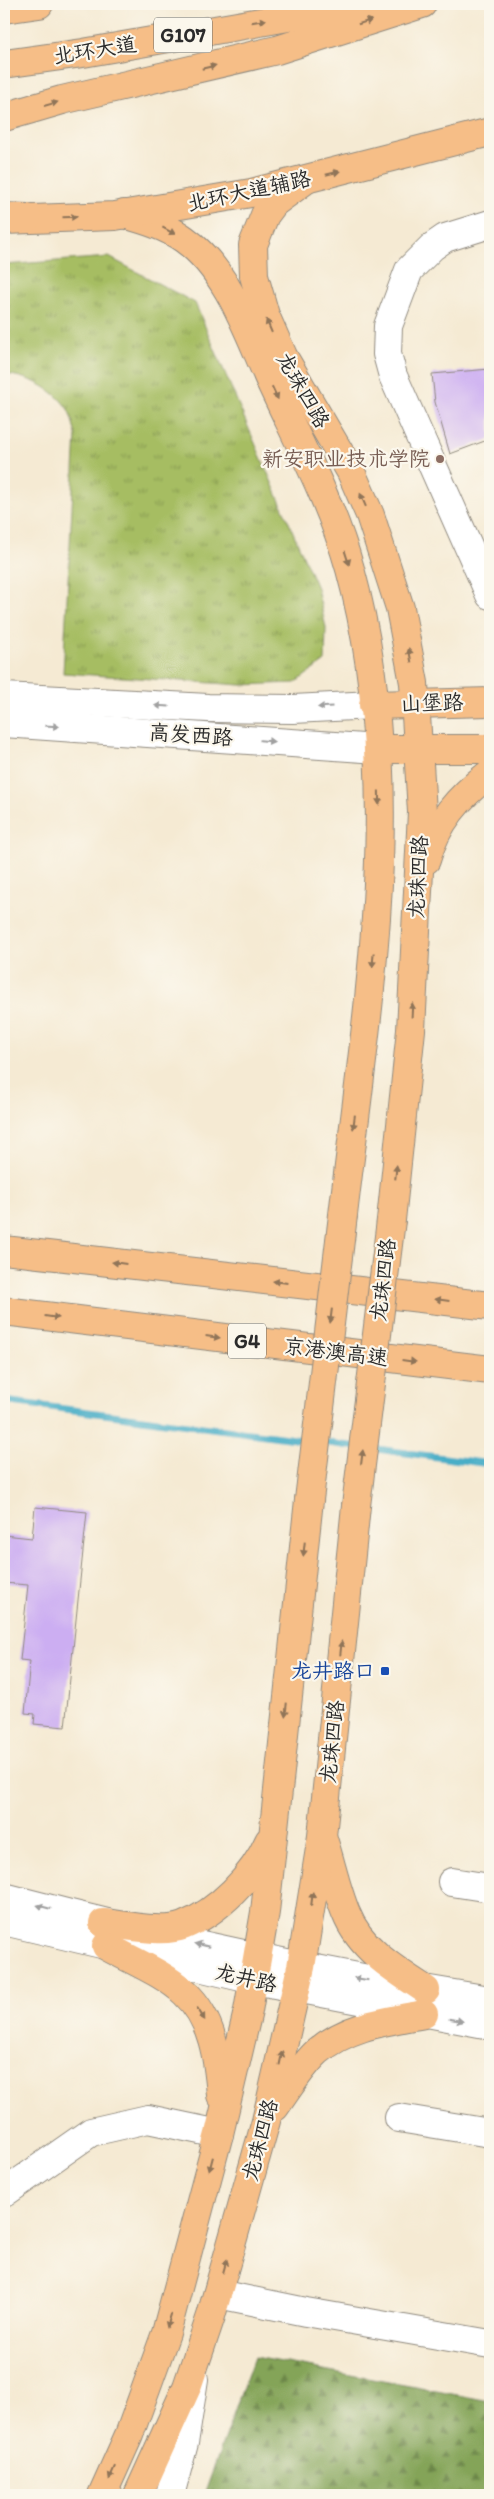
<svg xmlns="http://www.w3.org/2000/svg" width="494" height="2499" font-family="Itim,'LXGW WenKai TC',sans-serif">
  <style>
    .forest { fill: url(#forest-firs); stroke: #586842 }
    .park { fill: url(#park-tufts); stroke: #687446 }
    .lines { fill: none; stroke-linecap: round; stroke-linejoin: round }
    .stream { stroke: #48aec7; stroke-width: 7 }
    .building { fill: #ccaef2 }
    .minor-casing { stroke: #908a7f; stroke-width: 30 }
    .major-casing { stroke: #908a7f; stroke-width: 30 }
    .highway-casing { stroke: #908a7f; stroke-width: 30 }
    .minor { stroke: #fff; stroke-width: 28 }
    .major { stroke: #f6be87; stroke-width: 28 }
    .highway { stroke: #f6be87; stroke-width: 28 }
    .major-bridge-casing { stroke: #908a7f; stroke-width: 30; stroke-linecap: butt }
    .major-bridge { stroke: #f6be87; stroke-width: 28 }
    .oneway { fill: #907459 }
    .oneway2 { fill: #a0a0a0 }
    .education-dot { fill: #8d6e63; stroke: #fbf7ec; stroke-width: 2 }
    .transit-dot { fill: #1a4fb4; stroke: #fbf7ec; stroke-width: 2 }
    .labels { text-anchor: middle; stroke-width: 4.5; stroke-linejoin: round; paint-order: stroke }
    .shield { fill: #fbf7ec; stroke: #696865; stroke-width: 1 }
    .shield-label { font-size: 20px; font-weight: bold; fill: #2b2b2b }
    .street-label { font-size: 21px; fill: #2b2b2b; stroke: #fbf7ec }
    .education-label { font-size: 21px; fill: #785e54; stroke: #fbf7ec; text-anchor: end }
    .transit-label { font-size: 21px; fill: #164399; stroke: #fbf7ec; text-anchor: end }
  </style>
  <defs>
    <pattern id="forest-firs" width="22" height="20" patternUnits="userSpaceOnUse" patternTransform="scale(1.25)"><rect width="22" height="20" fill="#84a458"/><path d="M5 1l3.5 6h-7zM16 11l3.5 6h-7z" fill="#6c8649"/></pattern>
    <pattern id="park-tufts" width="24" height="20" patternUnits="userSpaceOnUse" patternTransform="scale(1.25)"><rect width="24" height="20" fill="#a6bd62"/><path d="M3 7l-1-3M5 7V3M7 7l1-3M15 17l-1-3M17 17v-4M19 17l1-3" fill="none" stroke="#879a51"/></pattern>
  </defs>
  <rect width="100%" height="100%" fill="#fbf7ec"/>
  <filter id="ink" filterUnits="userSpaceOnUse"><feTurbulence type="fractalNoise" baseFrequency=".02" numOctaves="2"/><feDisplacementMap in="SourceGraphic" scale="10" xChannelSelector="R" yChannelSelector="G"/><feConvolveMatrix kernelMatrix="1 2 1 2 8 2 1 2 1" color-interpolation-filters="sRGB"/></filter>
  <filter id="wash" filterUnits="userSpaceOnUse"><feTurbulence type="fractalNoise" baseFrequency=".0096" numOctaves="4" result="noise"/><feDisplacementMap in="SourceGraphic" scale="20" xChannelSelector="R" yChannelSelector="G"/><feGaussianBlur stdDeviation="1.12" result="paint"/><feColorMatrix in="noise" values="0 0 0 0 0 0 0 0 0 0 0 0 0 0 0 0 0 1.4 0 .05"/><feComposite in="paint" operator="in"/></filter>
  <g filter="url(#wash)">
    <rect width="100%" height="100%" fill="#f5ead3"/>
    <path class="forest" d="M254 2357 490 2401V2495H204Z"/>
    <path class="park" d="M109 257 195 303 317 588 326 628 325 661 295 683 241 685 63 673 76 434C73 426 72 415 67 408 52 387 29 377 4 374V265Z"/>
    <g class="lines">
      <g class="stream">
        <path d="M4 1401 311 1441"/>
        <path d="M322 1442 358 1447"/>
        <path d="M369 1448 490 1464"/>
      </g>
    </g>
    <g id="blocks">
      <g class="building">
        <path d="M490 369V439L450 454 435 402 432 374Z"/>
        <path d="M35 1507 87 1512 65 1727 34 1724 35 1714 25 1713 30 1661 20 1660 28 1585 4 1583V1535L32 1538Z"/>
      </g>
    </g>
  </g>
  <g filter="url(#ink)">
    <use href="#blocks" fill-opacity="0" stroke="#908a7f" stroke-width="1"/>
    <g class="lines">
      <g class="minor-casing">
        <g id="minor">
          <path d="M490 224 445 238 432 247 409 270 388 326 387 354 393 376 490 595"/>
          <path d="M4 697 208 708 293 709 373 705"/>
          <path d="M4 723 378 749"/>
          <path d="M452 1882 490 1888"/>
          <path d="M4 1897C164 1939 326 1974 490 2000"/>
          <path d="M4 1921 254 1980 490 2025"/>
          <path d="M399 2118 490 2133"/>
          <path d="M4 2193 91 2132 148 2119 219 2134"/>
          <path d="M218 2294 306 2312 490 2344"/>
          <path d="M170 2495 184 2443 194 2379"/>
        </g>
      </g>
      <g class="major-casing">
        <g id="major">
          <path d="M304 181 274 203 265 215 253 245 254 276 265 315 283 356 351 472 370 515 400 608 414 683 422 812 411 1030 391 1220"/>
          <path d="M124 214C145 220 166 226 184 239 229 271 249 335 271 383 299 443 332 504 350 569 408 780 368 1003 343 1215"/>
          <path d="M4 220 115 216 251 193 490 132"/>
          <path d="M373 705 490 702"/>
          <path d="M378 749H490"/>
          <path d="M426 860C437 821 459 797 490 773"/>
          <path d="M323 1839C331 1863 336 1889 346 1913 360 1949 395 1970 426 1990"/>
          <path d="M103 1923C125 1925 162 1934 183 1926 218 1912 254 1876 269 1841"/>
          <path d="M106 1946C131 1960 164 1973 185 1993 213 2019 218 2059 221 2095"/>
          <path d="M275 2107C288 2089 301 2067 317 2052 347 2026 387 2021 424 2014"/>
          <path d="M102 2495 129 2435 166 2333 219 2134 248 2011 265 1912 309 1500"/>
          <path d="M138 2495 187 2387 211 2316 266 2121 301 1967 322 1836 356 1506"/>
        </g>
      </g>
      <g class="highway-casing">
        <g id="highway">
          <path d="M4 9 39 4"/>
          <path d="M4 64 83 53 363 4"/>
          <path d="M4 117 62 100 277 50 422 4"/>
          <path d="M4 217 27 218"/>
          <path d="M4 1250 490 1306"/>
          <path d="M4 1311 490 1370"/>
        </g>
      </g>
      <use href="#minor" class="minor"/>
      <use href="#major" class="major"/>
      <use href="#highway" class="highway"/>
      <g class="major-bridge-casing">
        <g id="major-bridge">
          <path d="M309 1500 343 1215"/>
          <path d="M356 1506 391 1220"/>
        </g>
      </g>
      <use href="#major-bridge" class="major-bridge"/>
    </g>
    <defs><path id="oneway-solid" d="M-6-.8H1V-3.2L6.5 0L1 3.2V.8H-6Z" transform="scale(1.25)"/></defs>
    <g class="oneway">
      <use href="#oneway-solid" transform="translate(259 21) rotate(-10)"/>
      <use href="#oneway-solid" transform="translate(365 22) rotate(-18)"/>
      <use href="#oneway-solid" transform="translate(209 67) rotate(-14)"/>
      <use href="#oneway-solid" transform="translate(51 104) rotate(-16)"/>
      <use href="#oneway-solid" transform="translate(333 173) rotate(-14)"/>
      <use href="#oneway-solid" transform="translate(70 217) rotate(-1)"/>
      <use href="#oneway-solid" transform="translate(169 231) rotate(28)"/>
      <use href="#oneway-solid" transform="translate(269 326) rotate(-113)"/>
      <use href="#oneway-solid" transform="translate(275 393) rotate(65)"/>
      <use href="#oneway-solid" transform="translate(363 500) rotate(-113)"/>
      <use href="#oneway-solid" transform="translate(347 558) rotate(72)"/>
      <use href="#oneway-solid" transform="translate(410 655) rotate(-100)"/>
      <use href="#oneway-solid" transform="translate(379 798) rotate(89)"/>
      <use href="#oneway-solid" transform="translate(373 960) rotate(95)"/>
      <use href="#oneway-solid" transform="translate(412 1010) rotate(-87)"/>
      <use href="#oneway-solid" transform="translate(354 1122) rotate(97)"/>
      <use href="#oneway-solid" transform="translate(396 1172) rotate(-84)"/>
      <use href="#oneway-solid" transform="translate(119 1263) rotate(-173)"/>
      <use href="#oneway-solid" transform="translate(280 1282) rotate(-173)"/>
      <use href="#oneway-solid" transform="translate(442 1300) rotate(-173)"/>
      <use href="#oneway-solid" transform="translate(331 1316) rotate(97)"/>
      <use href="#oneway-solid" transform="translate(52 1317) rotate(7)"/>
      <use href="#oneway-solid" transform="translate(213 1337) rotate(7)"/>
      <use href="#oneway-solid" transform="translate(409 1361) rotate(7)"/>
      <use href="#oneway-solid" transform="translate(362 1457) rotate(-83)"/>
      <use href="#oneway-solid" transform="translate(304 1549) rotate(96)"/>
      <use href="#oneway-solid" transform="translate(341 1648) rotate(-84)"/>
      <use href="#oneway-solid" transform="translate(286 1710) rotate(96)"/>
      <use href="#oneway-solid" transform="translate(312 1899) rotate(-83)"/>
      <use href="#oneway-solid" transform="translate(201 2014) rotate(58)"/>
      <use href="#oneway-solid" transform="translate(281 2058) rotate(-78)"/>
      <use href="#oneway-solid" transform="translate(211 2164) rotate(105)"/>
      <use href="#oneway-solid" transform="translate(225 2266) rotate(-74)"/>
      <use href="#oneway-solid" transform="translate(169 2321) rotate(107)"/>
      <use href="#oneway-solid" transform="translate(112 2473) rotate(114)"/>
    </g>
    <g class="oneway2">
      <use href="#oneway-solid" transform="translate(162 706) rotate(-177)"/>
      <use href="#oneway-solid" transform="translate(325 707) rotate(177)"/>
      <use href="#oneway-solid" transform="translate(52 726) rotate(3)"/>
      <use href="#oneway-solid" transform="translate(267 741) rotate(5)"/>
      <use href="#oneway-solid" transform="translate(44 1907) rotate(-165)"/>
      <use href="#oneway-solid" transform="translate(202 1945) rotate(-167)"/>
      <use href="#oneway-solid" transform="translate(361 1979) rotate(-170)"/>
      <use href="#oneway-solid" transform="translate(456 2020) rotate(10)"/>
    </g>
  </g>
  <circle class="education-dot" cx="440" cy="459" r="5"/>
  <rect class="transit-dot" x="380" y="1666" width="10" height="10" rx="2.5"/>
  <g class="labels">
    <g class="shield">
      <rect x="154" y="17.5" width="58" height="35" rx="4"/>
      <rect x="228" y="1323.5" width="38" height="35" rx="4"/>
    </g>
    <g class="shield-label">
      <text x="183" y="42">G107</text>
      <text x="247" y="1348">G4</text>
    </g>
    <g class="street-label">
      <text transform="translate(95 50) rotate(-9)" y="7">北环大道</text>
      <text transform="translate(249 191) rotate(-12)" y="7">北环大道辅路</text>
      <text transform="translate(303 390) rotate(60)" y="7">龙珠四路</text>
      <text transform="translate(432 703) rotate(-2)" y="7">山堡路</text>
      <text transform="translate(191 735) rotate(4)" y="7">高发西路</text>
      <text transform="translate(418 877) rotate(-87)" y="7">龙珠四路</text>
      <text transform="translate(383 1280) rotate(-83)" y="7">龙珠四路</text>
      <text transform="translate(336 1352) rotate(7)" y="7">京港澳高速</text>
      <text transform="translate(332 1742) rotate(-84)" y="7">龙珠四路</text>
      <text transform="translate(246 1978) rotate(13)" y="7">龙井路</text>
      <text transform="translate(260 2140) rotate(-75)" y="7">龙珠四路</text>
    </g>
    <g class="education-label">
      <text x="430" y="466">新安职业技术学院</text>
    </g>
    <g class="transit-label">
      <text x="375" y="1678">龙井路口</text>
    </g>
  </g>
  <rect width="494" height="2499" fill="none" stroke="#fbf7ec" stroke-width="20"/>
</svg>
